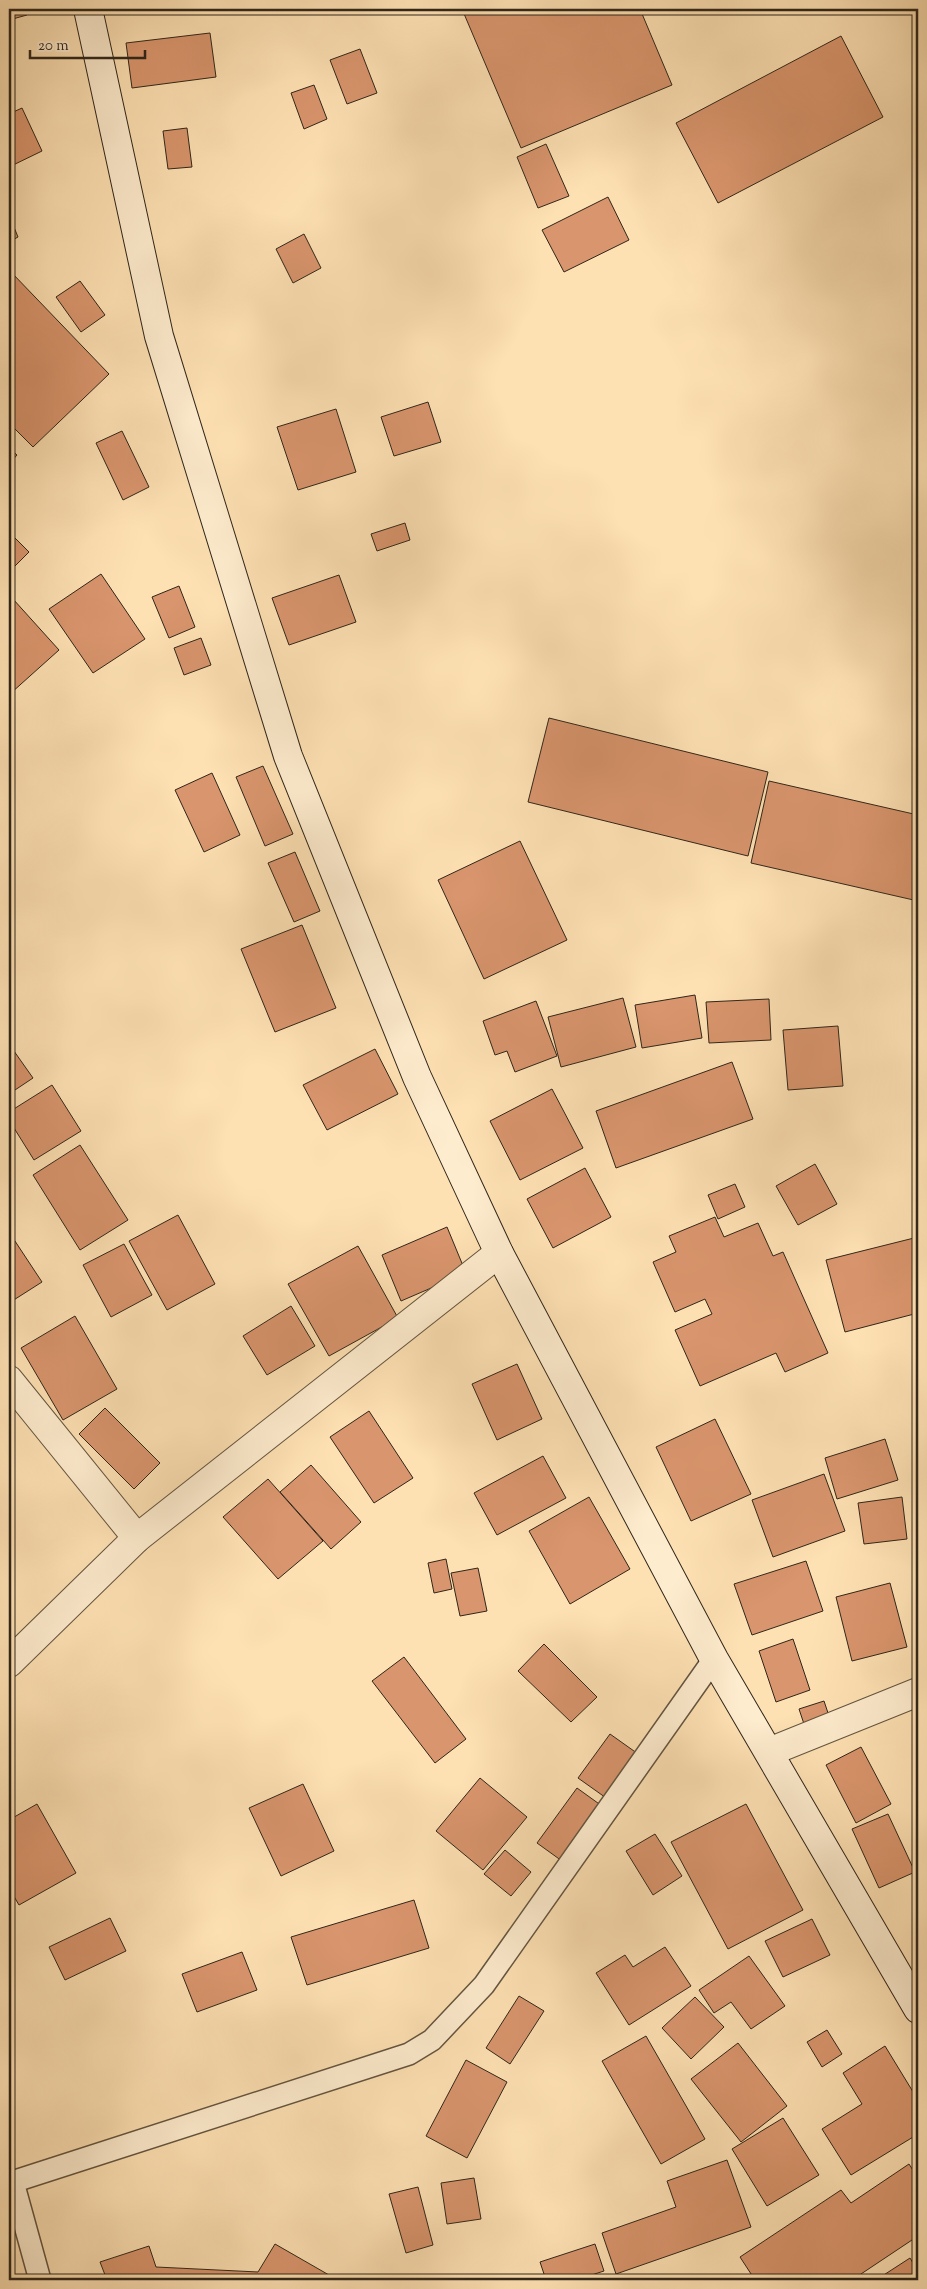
<svg xmlns="http://www.w3.org/2000/svg" width="927" height="2289" font-family="'Sorts Mill Goudy',serif">
  <style>
    .building { fill: #d9956d; stroke: #2f261a }
    .lines { fill: none; stroke-linecap: round; stroke-linejoin: round }
    .lane-casing { stroke: #635540; stroke-width: 24 }
    .street-casing { stroke: #635540; stroke-width: 30 }
    .secondary-casing { stroke: #2f261a; stroke-width: 30 }
    .lane { stroke: #feecce; stroke-width: 21 }
    .street { stroke: #feecce; stroke-width: 28 }
    .secondary { stroke: #feecce; stroke-width: 28 }
  </style>
  <rect width="100%" height="100%" fill="#fee1b3"/>
  <filter id="stains"><feTurbulence type="fractalNoise" baseFrequency=".004" numOctaves="4"/><feColorMatrix values="0 0 0 0 .2 0 0 0 0 .09 0 0 0 0 .02 0 0 0 .5 -.17"/></filter>
  <radialGradient id="worn" r=".72"><stop offset=".6" stop-color="#630" stop-opacity="0"/><stop offset="1" stop-color="#630" stop-opacity=".3"/></radialGradient>
  <g class="building">
    <path d="M9 9H25L27 15 9 20Z"/>
    <path d="M462 9H640L672 85 521 148Z"/>
    <path d="M210 33 216 77 132 88 126 43Z"/>
    <path d="M841 36 883 117 718 203 676 123Z"/>
    <path d="M360 49 377 93 347 104 330 60Z"/>
    <path d="M314 85 327 119 304 129 291 93Z"/>
    <path d="M22 108 42 151 9 167V114Z"/>
    <path d="M187 128 192 167 168 169 163 131Z"/>
    <path d="M546 144 569 196 538 208 517 157Z"/>
    <path d="M608 197 629 240 564 272 542 230Z"/>
    <path d="M9 215 18 237 9 242Z"/>
    <path d="M304 234 321 268 293 283 276 249Z"/>
    <path d="M11 272 109 374 33 447 9 423V274Z"/>
    <path d="M80 281 105 315 81 332 56 297Z"/>
    <path d="M428 402 441 442 394 456 381 417Z"/>
    <path d="M336 409 356 472 298 490 277 427Z"/>
    <path d="M122 431 149 487 123 500 96 443Z"/>
    <path d="M9 448 17 455 9 464Z"/>
    <path d="M405 523 410 540 377 551 371 534Z"/>
    <path d="M9 532 29 552 9 572Z"/>
    <path d="M101 574 145 639 93 673 49 609Z"/>
    <path d="M339 575 356 622 289 645 272 598Z"/>
    <path d="M179 586 195 627 169 638 152 597Z"/>
    <path d="M13 599 59 650 11 693 9 691V603Z"/>
    <path d="M201 638 211 665 184 675 174 648Z"/>
    <path d="M549 718 768 772 748 856 528 802Z"/>
    <path d="M263 766 293 834 265 846 236 777Z"/>
    <path d="M212 773 240 835 204 852 175 790Z"/>
    <path d="M769 781 918 815V901L751 863Z"/>
    <path d="M520 841 567 940 484 979 438 880Z"/>
    <path d="M295 852 320 911 294 922 268 863Z"/>
    <path d="M302 925 336 1008 275 1032 241 949Z"/>
    <path d="M695 995 702 1038 642 1048 635 1005Z"/>
    <path d="M623 998 636 1047 561 1067 548 1017Z"/>
    <path d="M769 999 771 1040 709 1043 706 1002Z"/>
    <path d="M536 1001 557 1056 515 1072 507 1051 495 1055 483 1021Z"/>
    <path d="M838 1026 843 1086 788 1090 783 1030Z"/>
    <path d="M9 1044 33 1078 9 1094Z"/>
    <path d="M375 1049 398 1094 327 1130 303 1085Z"/>
    <path d="M732 1062 753 1119 616 1168 596 1111Z"/>
    <path d="M52 1085 81 1131 34 1160 9 1120V1112Z"/>
    <path d="M552 1089 583 1148 520 1180 490 1121Z"/>
    <path d="M80 1145 128 1220 80 1250 33 1175Z"/>
    <path d="M815 1164 837 1204 798 1225 776 1186Z"/>
    <path d="M585 1168 611 1217 553 1248 527 1199Z"/>
    <path d="M735 1184 745 1207 718 1219 708 1195Z"/>
    <path d="M178 1215 215 1284 167 1310 129 1241Z"/>
    <path d="M715 1217 724 1237 758 1223 773 1256 783 1252 828 1353 785 1372 776 1353 700 1386 675 1330 712 1314 705 1299 675 1312 653 1262 676 1252 669 1236Z"/>
    <path d="M447 1227 466 1273 401 1301 382 1255Z"/>
    <path d="M9 1232 42 1282 9 1303Z"/>
    <path d="M918 1237V1313L845 1332 826 1260Z"/>
    <path d="M124 1244 152 1295 111 1317 83 1265Z"/>
    <path d="M358 1246 398 1318 329 1356 288 1284Z"/>
    <path d="M291 1306 315 1346 267 1375 243 1336Z"/>
    <path d="M75 1316 117 1389 63 1420 21 1348Z"/>
    <path d="M517 1364 542 1419 497 1440 472 1384Z"/>
    <path d="M105 1408 160 1463 134 1489 79 1434Z"/>
    <path d="M369 1411 413 1478 374 1503 330 1437Z"/>
    <path d="M715 1419 751 1494 691 1521 656 1447Z"/>
    <path d="M885 1439 898 1480 837 1499 825 1458Z"/>
    <path d="M543 1456 566 1498 497 1535 474 1493Z"/>
    <path d="M311 1465 361 1522 331 1549 280 1492Z"/>
    <path d="M824 1474 845 1531 773 1557 752 1500Z"/>
    <path d="M268 1479 323 1541 278 1579 223 1517Z"/>
    <path d="M918 1495V1532L913 1496Z"/>
    <path d="M589 1497 630 1569 570 1604 529 1531Z"/>
    <path d="M902 1497 907 1539 864 1544 858 1503Z"/>
    <path d="M446 1559 452 1589 434 1593 428 1563Z"/>
    <path d="M806 1561 823 1611 752 1635 734 1584Z"/>
    <path d="M478 1568 487 1611 460 1616 451 1573Z"/>
    <path d="M890 1583 907 1647 852 1661 836 1597Z"/>
    <path d="M793 1639 810 1690 776 1702 759 1651Z"/>
    <path d="M544 1644 597 1697 571 1722 518 1671Z"/>
    <path d="M404 1657 466 1739 435 1763 372 1681Z"/>
    <path d="M824 1701 830 1719 805 1727 799 1709Z"/>
    <path d="M610 1734 641 1756 609 1800 578 1778Z"/>
    <path d="M861 1747 891 1804 856 1823 826 1765Z"/>
    <path d="M480 1778 527 1817 483 1870 436 1831Z"/>
    <path d="M303 1784 334 1851 281 1876 249 1808Z"/>
    <path d="M577 1788 602 1806 562 1861 537 1843Z"/>
    <path d="M37 1804 76 1873 19 1905 9 1888V1820Z"/>
    <path d="M746 1804 803 1910 728 1949 671 1842Z"/>
    <path d="M888 1814 915 1872 879 1888 852 1829Z"/>
    <path d="M655 1834 682 1876 653 1895 626 1851Z"/>
    <path d="M505 1850 531 1872 511 1896 484 1874Z"/>
    <path d="M414 1900 429 1948 307 1985 291 1937Z"/>
    <path d="M110 1918 126 1951 65 1980 49 1947Z"/>
    <path d="M812 1919 830 1955 783 1977 765 1941Z"/>
    <path d="M665 1947 691 1986 629 2025 596 1973 625 1955 633 1967Z"/>
    <path d="M242 1952 257 1990 197 2012 182 1974Z"/>
    <path d="M749 1956 785 2006 751 2029 731 2002 714 2013 699 1990Z"/>
    <path d="M519 1996 544 2011 510 2064 486 2048Z"/>
    <path d="M695 1997 724 2027 691 2059 662 2028Z"/>
    <path d="M827 2030 842 2054 822 2067 807 2042Z"/>
    <path d="M646 2036 705 2139 661 2164 602 2061Z"/>
    <path d="M738 2043 787 2106 741 2142 691 2079Z"/>
    <path d="M885 2046 918 2100V2134L851 2175 822 2129 862 2104 843 2073Z"/>
    <path d="M466 2060 507 2082 467 2158 426 2136Z"/>
    <path d="M783 2118 819 2175 767 2206 732 2149Z"/>
    <path d="M727 2160 751 2227 616 2274 602 2233 676 2207 667 2181Z"/>
    <path d="M909 2164 918 2178V2236L852 2280H755L740 2257 841 2190 851 2203Z"/>
    <path d="M474 2178 481 2219 447 2224 441 2183Z"/>
    <path d="M418 2187 433 2245 406 2253 389 2194Z"/>
    <path d="M275 2244 329 2275 326 2280H107L100 2262 149 2246 156 2267 258 2272Z"/>
    <path d="M595 2244 604 2271 576 2280H546L540 2262Z"/>
    <path d="M910 2258 918 2271V2280H876Z"/>
  </g>
  <g class="lines">
    <g class="lane-casing">
      <g id="lane">
        <path d="M13 2182 40 2280"/>
        <path d="M9 2183 409 2054 432 2040 484 1985 714 1659"/>
      </g>
    </g>
    <g class="street-casing">
      <g id="street">
        <path d="M9 1380 137 1538"/>
        <path d="M9 1663 137 1538 499 1253"/>
        <path d="M769 1752 918 1692"/>
      </g>
    </g>
    <g class="secondary-casing">
      <path id="secondary" d="M88 9 159 336 288 756 417 1077 499 1253 714 1659 918 2009"/>
    </g>
    <use href="#lane" class="lane"/>
    <use href="#street" class="street"/>
    <use href="#secondary" class="secondary"/>
  </g>
  <rect width="927" height="2289" fill="none" stroke="#fee1b3" stroke-width="30"/>
  <rect x="10" y="10" width="907" height="2269" fill="none" stroke="#2f261a" stroke-width="2.5"/>
  <rect x="15" y="15" width="897" height="2259" fill="none" stroke="#2f261a"/>
  <path d="M30 50v8h115v-8" fill="none" stroke="#2f261a" stroke-width="2.5"/>
  <text x="38" y="50" font-size="15" fill="#2f261a" stroke="#feecce" stroke-width="4" paint-order="stroke">20 m</text>
  <rect width="100%" height="100%" filter="url(#stains)"/>
  <rect width="100%" height="100%" fill="url(#worn)"/>
</svg>
